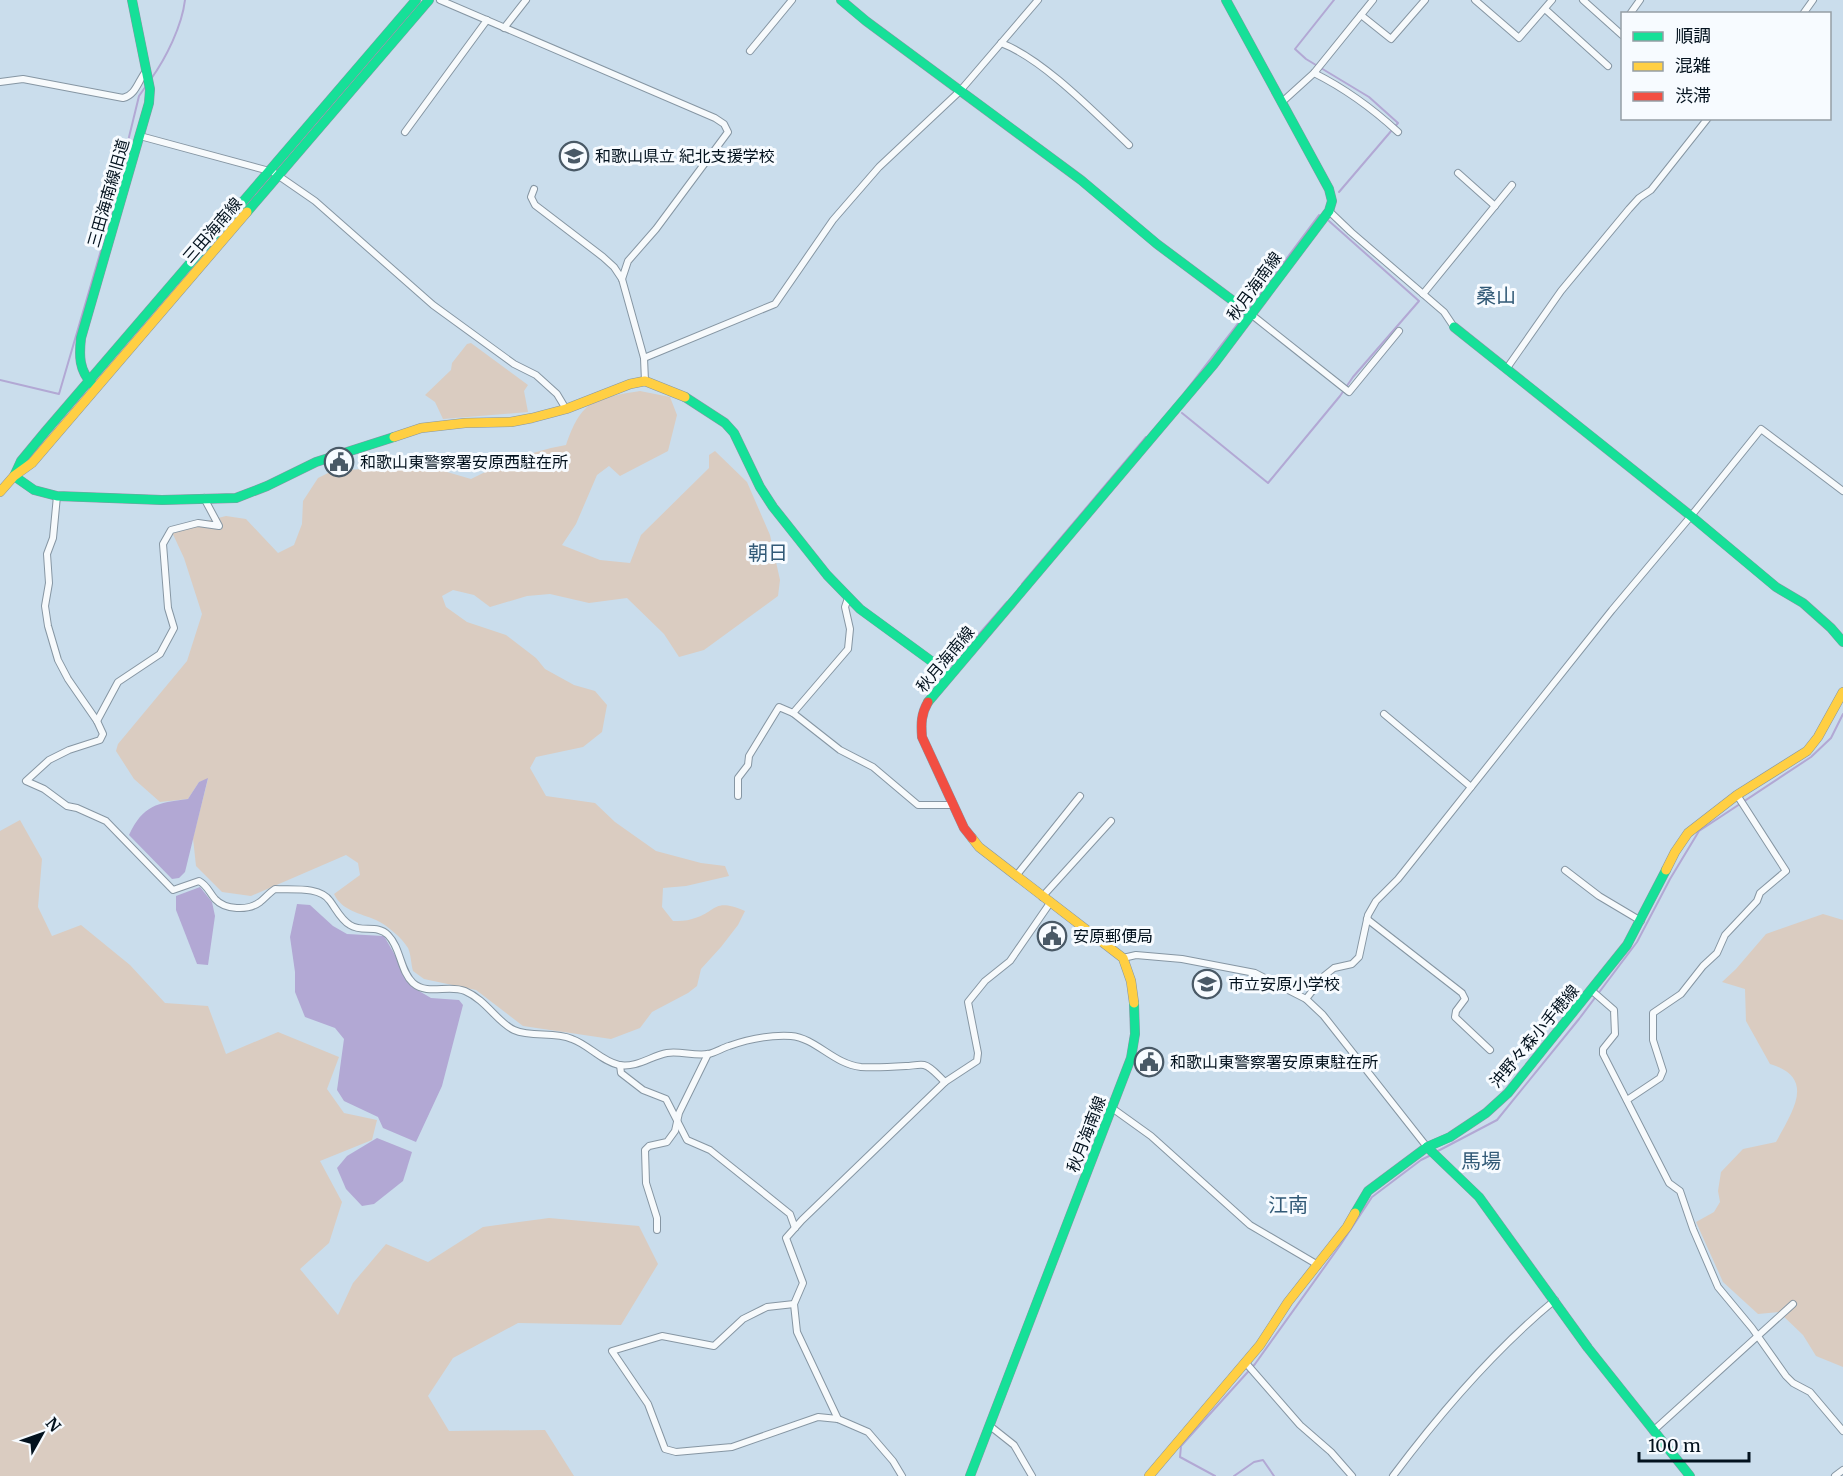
<svg xmlns="http://www.w3.org/2000/svg" width="1843" height="1476" font-family="Merriweather,'Noto Sans JP',serif">
  <style>
    .green { fill: #daccc1 }
    .water { fill: #b2a8d4 }
    .lines { fill: none; stroke-linecap: round; stroke-linejoin: round }
    .stream { stroke: #b2a8d4; stroke-width: 2 }
    .street-casing { stroke: #8696a3; stroke-width: 8 }
    .fast-casing { stroke: #8696a3; stroke-width: 10 }
    .slow-casing { stroke: #8696a3; stroke-width: 10 }
    .jam-casing { stroke: #8696a3; stroke-width: 10 }
    .street { stroke: #f7fafc; stroke-width: 6 }
    .fast { stroke: #16e098; stroke-width: 9 }
    .slow { stroke: #ffcf43; stroke-width: 9 }
    .jam { stroke: #f24e42; stroke-width: 9 }
    .labels { text-anchor: middle; stroke-width: 6; stroke-linejoin: round; paint-order: stroke }
    .poi-label { font-size: 16px; fill: #03121e; stroke: #f7fbff; text-anchor: start }
    .street-label { font-size: 16px; fill: #03121e; stroke: #f7fbff }
    .quarter-label { font-size: 20px; fill: #325a77; stroke: #f7fbff }
  </style>
  <rect width="100%" height="100%" fill="#caddec"/>
  <g class="green">
    <path d="M471 343 528 385 524 391 528 412 443 419 435 402 425 395 451 370 452 363 467 344Z"/>
    <path d="M640 391 670 397 677 415 668 451 620 476 609 466 597 475 576 524 562 545 600 560 630 563 641 535 709 468V455L715 451 747 482 770 535 780 580 778 596 704 650 679 657 664 634 627 598 589 603 550 594 527 596 490 607 474 595 453 590 442 596 446 607 467 622 506 635 536 658 545 669 574 685 595 691 607 705 602 732 583 747 536 757 530 768 546 796 595 803 615 822 656 851 701 863 725 866 729 876 686 886 663 888 662 907 673 921C679 921 686 921 692 919 718 912 712 897 745 911L738 925 721 947 701 969 697 986 688 993 652 1012 640 1028 611 1039 523 1026 476 990 424 979 413 971C411 964 411 954 408 948 402 938 387 925 376 920 360 913 342 911 334 894L360 875 358 863 346 855 251 896 222 892 196 866 193 838 208 779 199 782 188 799 160 802 134 779 116 751 118 744 187 661 202 614 184 558 171 530 226 516 246 519 278 553 294 545 302 524 303 501 318 478 332 471 408 466 430 467 471 479C501 463 532 451 566 445 570 433 576 417 586 408 596 398 626 393 640 391Z"/>
    <path d="M20 820 42 859 38 907 52 936 81 925 130 965 165 1003 208 1006 226 1054 278 1032 339 1057 327 1089 344 1113 377 1120 372 1140 320 1161 342 1202 329 1243 300 1269 338 1315 353 1283 386 1244 428 1262 483 1227 549 1218 639 1226 658 1264 621 1325 518 1323 453 1358 428 1396 449 1431 545 1430 574 1476H0V831Z"/>
    <path d="M1823 914 1843 920V1367L1816 1356 1803 1335 1779 1312 1758 1314 1723 1282 1696 1222 1714 1212 1720 1202 1718 1191 1721 1172 1743 1149 1776 1142C1792 1112 1817 1078 1770 1064L1746 1021 1745 989 1722 982 1736 969 1766 934Z"/>
  </g>
  <g class="water">
    <path d="M208 778 185 872 179 878 172 879 129 835C143 805 157 803 188 799L199 782Z"/>
    <path d="M200 887 212 902 215 916 208 965 197 964 176 910V896Z"/>
    <path d="M297 904 310 905 333 926 347 934 384 936 414 988 431 998 459 1000 463 1005 442 1086 416 1142 383 1128 378 1117 344 1101 337 1090 344 1039 335 1028 305 1017 295 992V972L290 937Z"/>
    <path d="M377 1138 412 1152 403 1181 374 1204 362 1206 346 1189 337 1168 347 1156Z"/>
  </g>
  <g class="lines">
    <g class="stream">
      <path d="M1334 0 1295 49 1306 59 1369 97 1398 123 1339 192"/>
      <path d="M151 79C166 58 182 26 185 0"/>
      <path d="M1249 309 1319 215"/>
      <path d="M0 380 59 394 104 240 139 96 146 86"/>
      <path d="M1185 392 1246 313"/>
      <path d="M1182 413 1268 483 1340 396 1353 377 1419 301 1329 221"/>
      <path d="M1022 584 1146 437"/>
      <path d="M952 665 1007 602"/>
      <path d="M1436 1152 1497 1120 1579 1019 1637 942 1670 879 1699 831 1811 757 1831 738 1843 714"/>
      <path d="M1215 1476 1180 1457 1181 1446 1255 1364 1341 1244 1372 1197 1421 1160 1431 1155"/>
      <path d="M1234 1476 1254 1462 1263 1460 1274 1476"/>
    </g>
    <g class="street-casing">
      <g id="street">
        <path d="M440 0 715 118 724 124 728 132 656 229 628 261 622 279"/>
        <path d="M1475 0 1519 38 1552 0"/>
        <path d="M1583 0 1622 35"/>
        <path d="M1545 9 1608 66"/>
        <path d="M1630 14 1640 0"/>
        <path d="M1803 14 1813 0"/>
        <path d="M1361 15 1391 39 1425 0"/>
        <path d="M504 28 526 0"/>
        <path d="M1001 43C1043 59 1095 113 1129 145"/>
        <path d="M750 51 792 0"/>
        <path d="M1314 73C1346 89 1372 108 1398 132"/>
        <path d="M0 82 23 79 123 98C136 95 138 81 146 71"/>
        <path d="M1282 102 1314 73 1373 0"/>
        <path d="M405 132 487 20"/>
        <path d="M140 136 273 172 315 201 433 305 514 364 536 375 557 394 566 409"/>
        <path d="M1458 173 1495 206"/>
        <path d="M534 189 531 197 535 205 603 257 614 267 622 279 644 358 645 381"/>
        <path d="M1329 211 1351 232 1444 312 1454 327"/>
        <path d="M1423 294 1512 185"/>
        <path d="M1252 315 1349 392 1399 331"/>
        <path d="M644 358 775 304 833 220 879 167 960 91 1038 0"/>
        <path d="M1507 368 1561 291 1629 209 1639 198 1651 190 1708 118"/>
        <path d="M57 496 53 538 47 554 49 583 45 606 48 626 58 660 68 679 97 721 103 734 100 740 69 750 49 760 26 781 44 789 67 806 77 808 106 821 173 890 199 881C207 885 209 892 215 899 225 910 248 911 260 902 265 898 269 893 275 889 292 890 320 886 330 901 336 909 341 920 350 925 362 933 377 924 388 935 401 948 400 971 413 983 428 996 448 984 465 991 486 1000 498 1023 514 1030 532 1038 554 1031 572 1039 589 1045 601 1061 619 1065 637 1068 651 1056 667 1053 680 1051 694 1056 708 1054 715 1053 722 1048 729 1046 748 1039 771 1035 791 1036 816 1038 833 1064 861 1067 875 1068 891 1067 906 1066 911 1066 919 1064 924 1065 932 1067 939 1077 945 1082"/>
        <path d="M793 713 848 649 850 629 845 607 848 598"/>
        <path d="M1384 714 1471 787"/>
        <path d="M97 721 118 682 160 654 174 628 168 608 163 544 171 530 198 523 219 526 204 498"/>
        <path d="M738 796V778L748 765 749 756 779 707 793 713 840 750 873 767 918 805H953"/>
        <path d="M1565 870 1599 896 1641 921"/>
        <path d="M1016 876 1080 796"/>
        <path d="M1042 897 1111 821"/>
        <path d="M1367 919 1462 993 1465 999 1456 1011 1455 1017 1490 1050"/>
        <path d="M1123 958 1136 955 1182 959 1255 973 1306 999 1323 1015 1427 1147"/>
        <path d="M1591 990 1614 1010 1615 1034 1603 1049V1054L1669 1183 1680 1191 1693 1229 1718 1287 1752 1328 1786 1376 1793 1383 1810 1392 1843 1431"/>
        <path d="M1306 999 1324 976 1334 968 1352 964 1359 957 1368 915 1376 901 1398 879 1612 610 1691 516 1761 429 1843 491"/>
        <path d="M620 1065 621 1073 643 1090 666 1099 687 1140 710 1150 790 1214 795 1228"/>
        <path d="M1627 1100 1660 1078 1663 1071 1653 1040V1013L1681 994 1703 966 1717 953 1725 935 1757 901 1760 893 1786 871 1737 795"/>
        <path d="M1112 1108 1151 1136 1250 1225 1318 1265"/>
        <path d="M657 1230V1218L646 1183 645 1150 649 1146 667 1142 675 1131 679 1113 708 1054"/>
        <path d="M794 1304 767 1307 743 1319 714 1346 662 1336 612 1351 648 1404 665 1449 676 1452 732 1447 818 1417 838 1419 868 1432 893 1461 902 1476"/>
        <path d="M1245 1362 1300 1425 1331 1452 1352 1476"/>
        <path d="M838 1419 797 1332 794 1304 803 1283 786 1238 802 1220 945 1082 977 1061 978 1053 968 1002 985 981 1010 961 1050 903"/>
        <path d="M990 1426 1014 1445 1032 1476"/>
        <path d="M1653 1431 1793 1304"/>
        <path d="M1393 1476C1441 1412 1493 1351 1555 1300"/>
        <path d="M1835 1476 1843 1470"/>
      </g>
    </g>
    <g class="fast-casing">
      <g id="fast">
        <path d="M841 0 866 21 1081 180 1157 244 1252 315"/>
        <path d="M247 212 429 0"/>
        <path d="M1454 327 1691 516 1776 587 1803 603 1831 628 1843 642"/>
        <path d="M92 384C79 370 79 356 81 338L149 103 150 89 132 0"/>
        <path d="M685 397 725 423 734 433 760 487 773 507 827 575 860 609 949 674"/>
        <path d="M15 474 21 461 45 432 416 0"/>
        <path d="M14 476 34 490 57 496 162 500 236 498 267 486 316 462 394 437"/>
        <path d="M928 702 1214 364 1329 211 1332 201 1329 189 1226 0"/>
        <path d="M1427 1147 1479 1197 1588 1348 1690 1476"/>
        <path d="M1355 1213 1368 1191 1427 1147 1450 1137 1486 1113 1508 1093 1627 945 1666 870"/>
        <path d="M970 1476 1131 1058 1135 1034 1134 1003"/>
      </g>
    </g>
    <g class="slow-casing">
      <g id="slow">
        <path d="M394 437 421 428 465 423 511 422 532 418 566 409 630 384 645 381 685 397"/>
        <path d="M0 492 14 476 32 463 247 212"/>
        <path d="M972 838 979 847 1123 958 1131 981 1134 1003"/>
        <path d="M1666 870 1675 852 1688 833 1737 795 1807 751 1818 737 1843 692"/>
        <path d="M1149 1476 1260 1345 1288 1302 1347 1227 1355 1213"/>
      </g>
    </g>
    <g class="jam-casing">
      <path id="jam" d="M928 702C921 714 921 724 922 737L964 828 972 838"/>
    </g>
    <use href="#street" class="street"/>
    <use href="#fast" class="fast"/>
    <use href="#slow" class="slow"/>
    <use href="#jam" class="jam"/>
  </g>
  <defs>
    <g id="school-ring" transform="scale(1.5)"><circle r="9.5" fill="#f7fbff" stroke="#495966" stroke-width="1.5"/><path d="M0-5L7-2L0 1L-7-2ZM-4 1L0 2.5L4 1V4Q0 6-4 4Z" fill="#495966"/></g>
    <g id="civic-ring" transform="scale(1.5)"><circle r="9.5" fill="#f7fbff" stroke="#495966" stroke-width="1.5"/><path d="M-.6-6.5H3V-4.5H.6V-3L4-1V1h2V6H-6V1h2V-1L-.6-3ZM-1.2 2.5V6h2.4V2.5Z" fill="#495966"/></g>
  </defs>
  <g fill-rule="evenodd">
    <use href="#school-ring" x="574" y="156"/>
    <use href="#civic-ring" x="339" y="462"/>
    <use href="#civic-ring" x="1052" y="936"/>
    <use href="#school-ring" x="1207" y="984"/>
    <use href="#civic-ring" x="1149" y="1062"/>
  </g>
  <g class="labels">
    <g class="poi-label">
      <text x="595" y="162">和歌山県立 紀北支援学校</text>
      <text x="360" y="468">和歌山東警察署安原西駐在所</text>
      <text x="1073" y="942">安原郵便局</text>
      <text x="1228" y="990">市立安原小学校</text>
      <text x="1170" y="1068">和歌山東警察署安原東駐在所</text>
    </g>
    <g class="street-label">
      <text transform="translate(108 193) rotate(-74)" y="6">三田海南線旧道</text>
      <text transform="translate(212 230) rotate(-49)" y="6">三田海南線</text>
      <text transform="translate(1254 286) rotate(-54)" y="6">秋月海南線</text>
      <text transform="translate(945 659) rotate(-50)" y="6">秋月海南線</text>
      <text transform="translate(1534 1036) rotate(-50)" y="6">沖野々森小手穂線</text>
      <text transform="translate(1086 1134) rotate(-69)" y="6">秋月海南線</text>
    </g>
    <g class="quarter-label">
      <text x="1496" y="303">桑山</text>
      <text x="768" y="560">朝日</text>
      <text x="1481" y="1168">馬場</text>
      <text x="1288" y="1212">江南</text>
    </g>
  </g>
  <rect x="1621" y="12" width="210" height="108" fill="#f7fbff" stroke="#959ea5" stroke-width="1.5"/>
  <rect x="1633" y="32" width="30" height="9" fill="#16e098" stroke="#959ea5" stroke-width="1.5"/>
  <text x="1675" y="42" font-size="18" fill="#03121e">順調</text>
  <rect x="1633" y="62" width="30" height="9" fill="#ffcf43" stroke="#959ea5" stroke-width="1.5"/>
  <text x="1675" y="72" font-size="18" fill="#03121e">混雑</text>
  <rect x="1633" y="92" width="30" height="9" fill="#f24e42" stroke="#959ea5" stroke-width="1.5"/>
  <text x="1675" y="102" font-size="18" fill="#03121e">渋滞</text>
  <g transform="translate(42 1434) rotate(50)" stroke="#f7fbff" stroke-width="4.5" paint-order="stroke">
  <path d="M0-4.5L10 22L0 15L-10 22Z" fill="#03121e"/>
  <text y="-9" font-size="16" font-weight="bold" text-anchor="middle" fill="#03121e">N</text>
  </g>
  <path d="M1639 1452v9h110v-9" fill="none" stroke="#03121e" stroke-width="3"/>
  <text x="1648" y="1452" font-size="18" fill="#03121e" stroke="#f7fbff" stroke-width="4.5" paint-order="stroke">100 m</text>
</svg>
